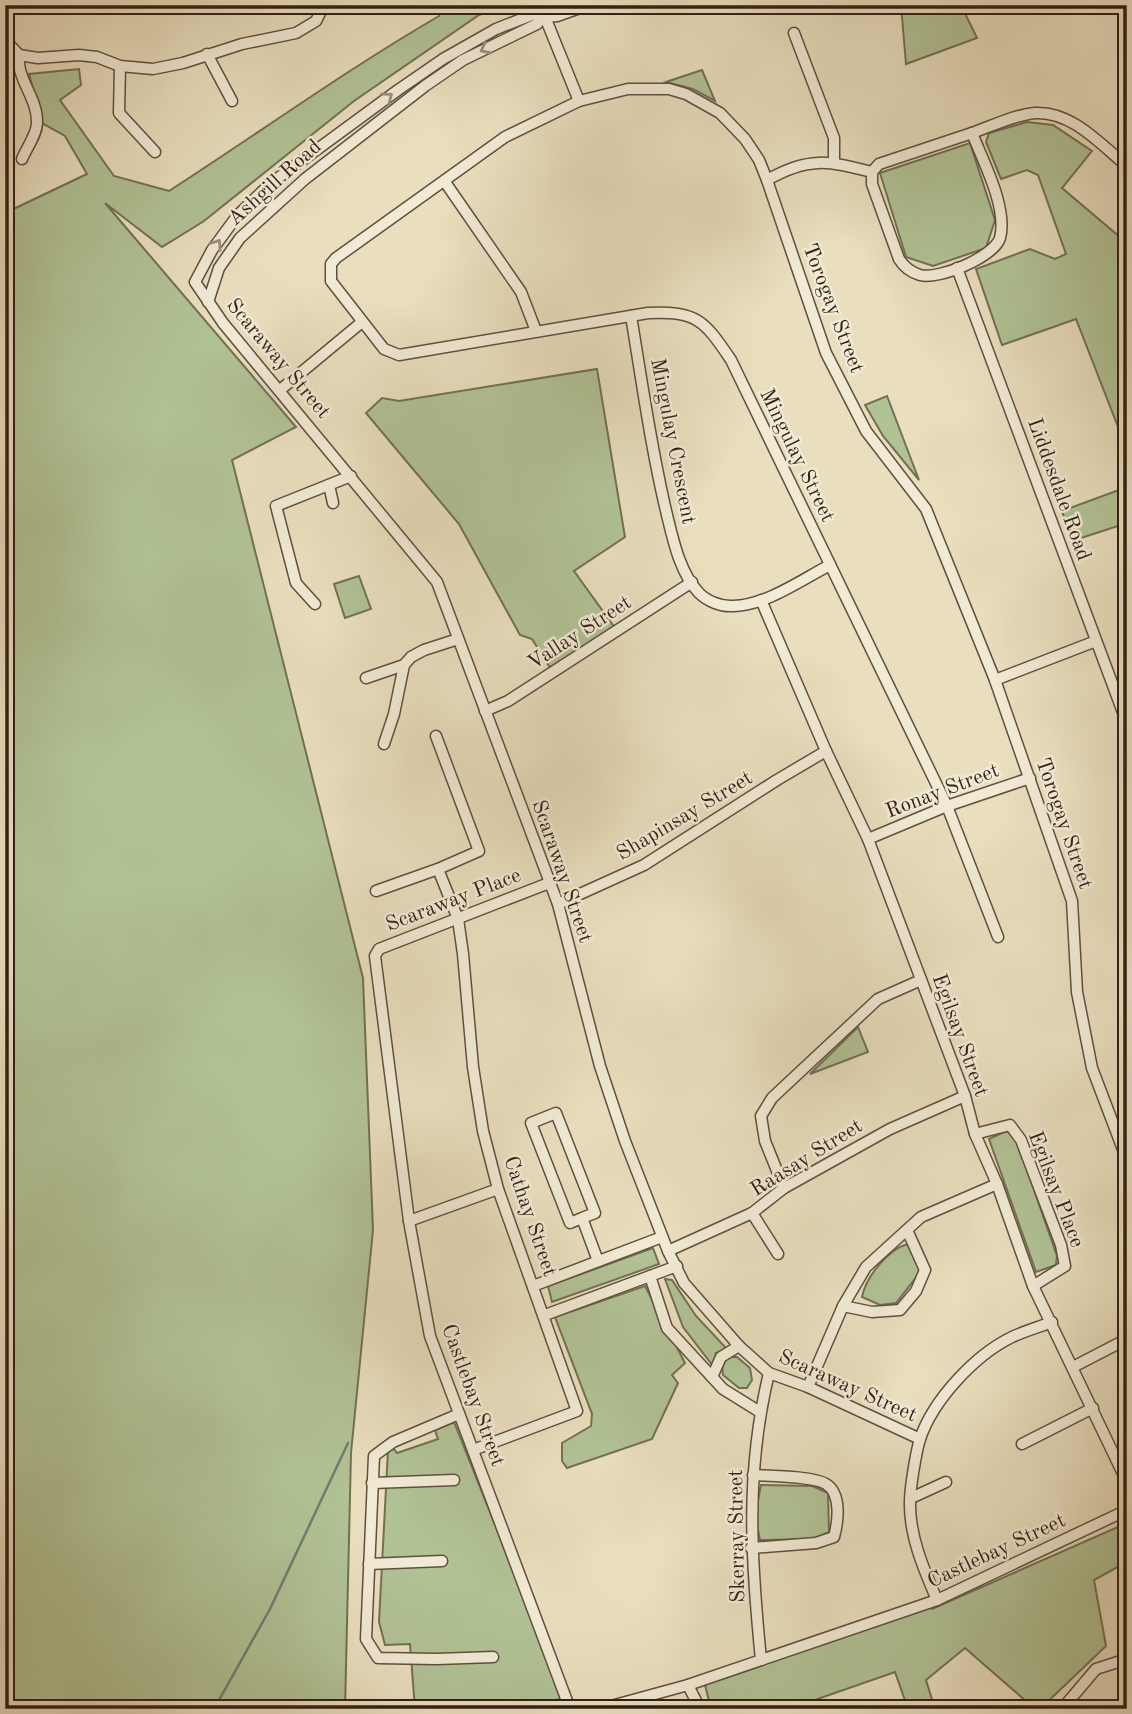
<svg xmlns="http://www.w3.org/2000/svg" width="1132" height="1714" font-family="'Old Standard TT',serif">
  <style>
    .green { fill: #b1c295; stroke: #727055; stroke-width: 2 }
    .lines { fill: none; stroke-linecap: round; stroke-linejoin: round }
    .stream { stroke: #6f7d74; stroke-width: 2.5 }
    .minor-casing { stroke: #604f3f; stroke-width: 13 }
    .tertiary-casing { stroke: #604f3f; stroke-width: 17 }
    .minor { stroke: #f1ead5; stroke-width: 10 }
    .tertiary { stroke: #f1ead5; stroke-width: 14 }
    .oneway { stroke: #9c8f7f }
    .labels { text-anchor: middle; stroke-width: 5; stroke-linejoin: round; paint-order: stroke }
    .street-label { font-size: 21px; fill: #331f15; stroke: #f1ead5 }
  </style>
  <rect width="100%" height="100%" fill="#e9debe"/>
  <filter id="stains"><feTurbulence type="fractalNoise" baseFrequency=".00286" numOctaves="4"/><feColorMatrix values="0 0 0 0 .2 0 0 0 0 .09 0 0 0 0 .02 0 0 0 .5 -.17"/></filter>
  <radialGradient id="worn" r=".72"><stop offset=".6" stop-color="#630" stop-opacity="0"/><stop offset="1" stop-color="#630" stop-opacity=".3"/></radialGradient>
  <g class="green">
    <path d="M439 5H505L479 15 354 101 204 221 162 247 105 203 296 427 232 460 363 978 373 1230 351 1453 345 1709H5V213L87 174 65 136 42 123 29 74 79 69 81 85 60 100 114 176 169 191C259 133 346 70 439 16Z"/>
    <path d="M901 5H961L977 38 906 64Z"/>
    <path d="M702 70 715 101 693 89 666 82Z"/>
    <path d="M1027 122 1053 125 1092 151 1062 188 1127 243V450L1076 319 1002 345 976 269 1030 249 1055 259 1066 254 1038 175 1027 170 1001 179 986 142 989 133Z"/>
    <path d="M970 143 995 220 986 248 933 266 906 257 880 173Z"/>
    <path d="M597 369 625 537 574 571 615 628 551 669 532 639 520 635 459 524 366 413 382 398 399 401Z"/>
    <path d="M887 396 919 480 883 436 865 405Z"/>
    <path d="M1127 487V523L1072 541 1062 511Z"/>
    <path d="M359 576 371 609 345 618 334 584Z"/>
    <path d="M858 1027 868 1052 810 1074Z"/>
    <path d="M1006 1131 1015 1135 1057 1256 1056 1265 1036 1272 989 1139Z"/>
    <path d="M908 1244 921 1271 896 1303 880 1305 862 1297C866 1277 888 1249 908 1244Z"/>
    <path d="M653 1248 659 1264 552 1302 548 1286Z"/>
    <path d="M665 1279 672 1280 696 1316 727 1349 716 1353 713 1366 683 1327Z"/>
    <path d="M645 1286 685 1363 672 1375 678 1383 652 1439 567 1468 562 1461V1443L591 1426 592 1414 555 1317Z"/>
    <path d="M727 1357H737L750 1368 752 1380 747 1388H739L723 1375 722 1365Z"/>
    <path d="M454 1422 533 1620 561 1699 506 1709H415L410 1644 385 1645 379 1622 388 1450 394 1449 397 1453 438 1439 435 1430Z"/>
    <path d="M761 1485 812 1486 828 1493 829 1532 815 1539 760 1540 755 1515Z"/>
    <path d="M1127 1523V1562L1094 1580 1106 1646 1040 1709H1035L965 1648 926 1680 935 1709H908L895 1672 789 1709H711L703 1677 925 1599 932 1609Z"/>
  </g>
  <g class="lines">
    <path class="stream" d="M214 1709 270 1609 348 1443"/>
    <g class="minor-casing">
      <g id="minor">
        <path d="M588 5 557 16 545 17 534 14 496 29 443 59 398 90 270 184 237 216 212 250 195 282 223 323 437 582 558 904 600 1066 625 1141 668 1251 684 1283 739 1346 769 1373 808 1387 920 1439"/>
        <path d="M545 17 579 101"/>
        <path d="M794 33 834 138V163"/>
        <path d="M5 40 19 55"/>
        <path d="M207 54 232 101"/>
        <path d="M19 55 38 58 79 55 97 57 120 66 153 69 183 63 242 44 296 33 316 21 324 5"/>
        <path d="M19 55C16 79 38 98 37 123 37 134 26 149 22 159"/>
        <path d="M120 66 119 113 155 152"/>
        <path d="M972 133C983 161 1008 208 1000 238 994 257 939 280 920 275 910 272 904 267 899 259L872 184V172L879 164Z"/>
        <path d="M972 133C992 126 1014 115 1035 113 1072 111 1100 144 1127 166"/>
        <path d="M767 180C809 156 828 161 872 172"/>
        <path d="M445 182 521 292 536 331"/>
        <path d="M957 268 1127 723"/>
        <path d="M208 302 219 268 240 238 305 179 425 86 463 60 537 24 553 5"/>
        <path d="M631 316C642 382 651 449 667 515 673 540 680 573 699 593 707 601 721 607 733 606 767 605 801 580 830 565"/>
        <path d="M280 390 362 322"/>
        <path d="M329 485 333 503"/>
        <path d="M761 600 826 751 868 839 965 1096 975 1134 997 1184 1033 1286 1127 1482"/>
        <path d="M315 604 296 583 276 506 351 476"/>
        <path d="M366 678 404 665"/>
        <path d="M995 680 1096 641"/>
        <path d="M485 711 508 701 692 582"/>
        <path d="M436 736 479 851 438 869 458 919 463 954 473 1067 483 1131 498 1189 577 1411 473 1450"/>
        <path d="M384 744 394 714 404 665 411 657 424 650 458 639"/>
        <path d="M868 839 947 806 1030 778"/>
        <path d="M549 883 379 949 375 956 409 1221 430 1336 570 1709"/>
        <path d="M376 891 438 869"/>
        <path d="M558 904 644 865 777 780 826 751"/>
        <path d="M998 937 947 806 731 360C704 320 697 311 648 313L399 355 384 349 331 281V264L336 258 505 137 579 101 628 89H669L686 94 720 113 745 139 759 160 767 180 826 353 866 431 926 509 995 680 1072 901 1077 992 1092 1068 1127 1160"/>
        <path d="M975 1134 1010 1125 1021 1140 1061 1245 1065 1266 1033 1286"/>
        <path d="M784 1188 765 1141 761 1116 772 1098 878 999 921 980"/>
        <path d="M752 1213 778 1254"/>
        <path d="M582 1218 595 1213 556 1113 531 1123 570 1223 582 1218 598 1261"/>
        <path d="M409 1221 498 1189"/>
        <path d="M668 1251 752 1213 784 1188 890 1129 965 1096"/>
        <path d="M650 1276 667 1328 723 1389 760 1412"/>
        <path d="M533 1286 662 1237"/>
        <path d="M843 1306 872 1312 900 1310 916 1291 925 1270 907 1230"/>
        <path d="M545 1315 677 1266"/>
        <path d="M1073 1367 1127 1339"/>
        <path d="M712 1377 721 1357 739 1346"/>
        <path d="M808 1387 843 1306 866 1267 921 1217 997 1184"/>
        <path d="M459 1414 393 1442 374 1456 366 1639 378 1658 437 1659 493 1657"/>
        <path d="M1022 1444 1093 1408"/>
        <path d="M372 1483 454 1480"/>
        <path d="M911 1498 946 1482"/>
        <path d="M751 1548 816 1543 834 1537C838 1522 842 1494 826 1484 813 1476 769 1476 753 1475"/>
        <path d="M369 1564 442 1561"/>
        <path d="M937 1600C924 1570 909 1535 910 1502 910 1488 916 1452 920 1439 933 1400 975 1355 1012 1337 1025 1331 1039 1327 1052 1322"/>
        <path d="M761 1660C751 1559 745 1473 769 1373"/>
        <path d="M688 1685 700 1709"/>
        <path d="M600 1709 688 1685 937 1600 1127 1510"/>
        <path d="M1062 1709 1096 1669 1127 1659"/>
      </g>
    </g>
    <g class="tertiary-casing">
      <path id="tertiary" d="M1110 5 1127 8"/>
    </g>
    <use href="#minor" class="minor"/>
    <use href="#tertiary" class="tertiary"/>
  </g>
  <defs><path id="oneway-chevron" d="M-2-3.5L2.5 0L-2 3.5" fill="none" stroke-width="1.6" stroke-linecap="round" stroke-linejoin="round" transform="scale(1.75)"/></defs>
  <g class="oneway">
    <use href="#oneway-chevron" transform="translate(485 49) rotate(153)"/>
    <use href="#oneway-chevron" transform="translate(388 97) rotate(-37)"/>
    <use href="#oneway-chevron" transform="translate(217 244) rotate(-56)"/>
  </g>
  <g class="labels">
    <g class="street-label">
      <text transform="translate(274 182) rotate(-42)" y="7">Ashgill Road</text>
      <text transform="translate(834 308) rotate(69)" y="7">Torogay Street</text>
      <text transform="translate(279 358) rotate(50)" y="7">Scaraway Street</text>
      <text transform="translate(674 441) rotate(79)" y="7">Mingulay Crescent</text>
      <text transform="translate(798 455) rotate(64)" y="7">Mingulay Street</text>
      <text transform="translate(1060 489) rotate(70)" y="7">Liddesdale Road</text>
      <text transform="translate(579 632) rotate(-33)" y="7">Vallay Street</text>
      <text transform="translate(942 790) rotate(-21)" y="7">Ronay Street</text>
      <text transform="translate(684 815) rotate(-31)" y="7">Shapinsay Street</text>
      <text transform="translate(1065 823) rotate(71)" y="7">Torogay Street</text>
      <text transform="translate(563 871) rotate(71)" y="7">Scaraway Street</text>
      <text transform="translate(453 899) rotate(-21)" y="7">Scaraway Place</text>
      <text transform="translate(961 1035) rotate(70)" y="7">Egilsay Street</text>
      <text transform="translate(806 1157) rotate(-32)" y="7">Raasay Street</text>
      <text transform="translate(1057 1189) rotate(69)" y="7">Egilsay Place</text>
      <text transform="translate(531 1216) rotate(71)" y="7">Cathay Street</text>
      <text transform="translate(848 1385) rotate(24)" y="7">Scaraway Street</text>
      <text transform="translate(474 1395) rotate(70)" y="7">Castlebay Street</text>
      <text transform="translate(736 1536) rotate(-91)" y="7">Skerray Street</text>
      <text transform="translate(996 1550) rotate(-25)" y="7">Castlebay Street</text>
    </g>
  </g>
  <rect width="1132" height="1714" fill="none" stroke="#e9debe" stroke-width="28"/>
  <rect x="7" y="7" width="1118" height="1700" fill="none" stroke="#331f15" stroke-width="3.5"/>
  <rect x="14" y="14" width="1104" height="1686" fill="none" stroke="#331f15" stroke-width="2"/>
  <rect width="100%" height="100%" filter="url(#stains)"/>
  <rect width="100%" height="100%" fill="url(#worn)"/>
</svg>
